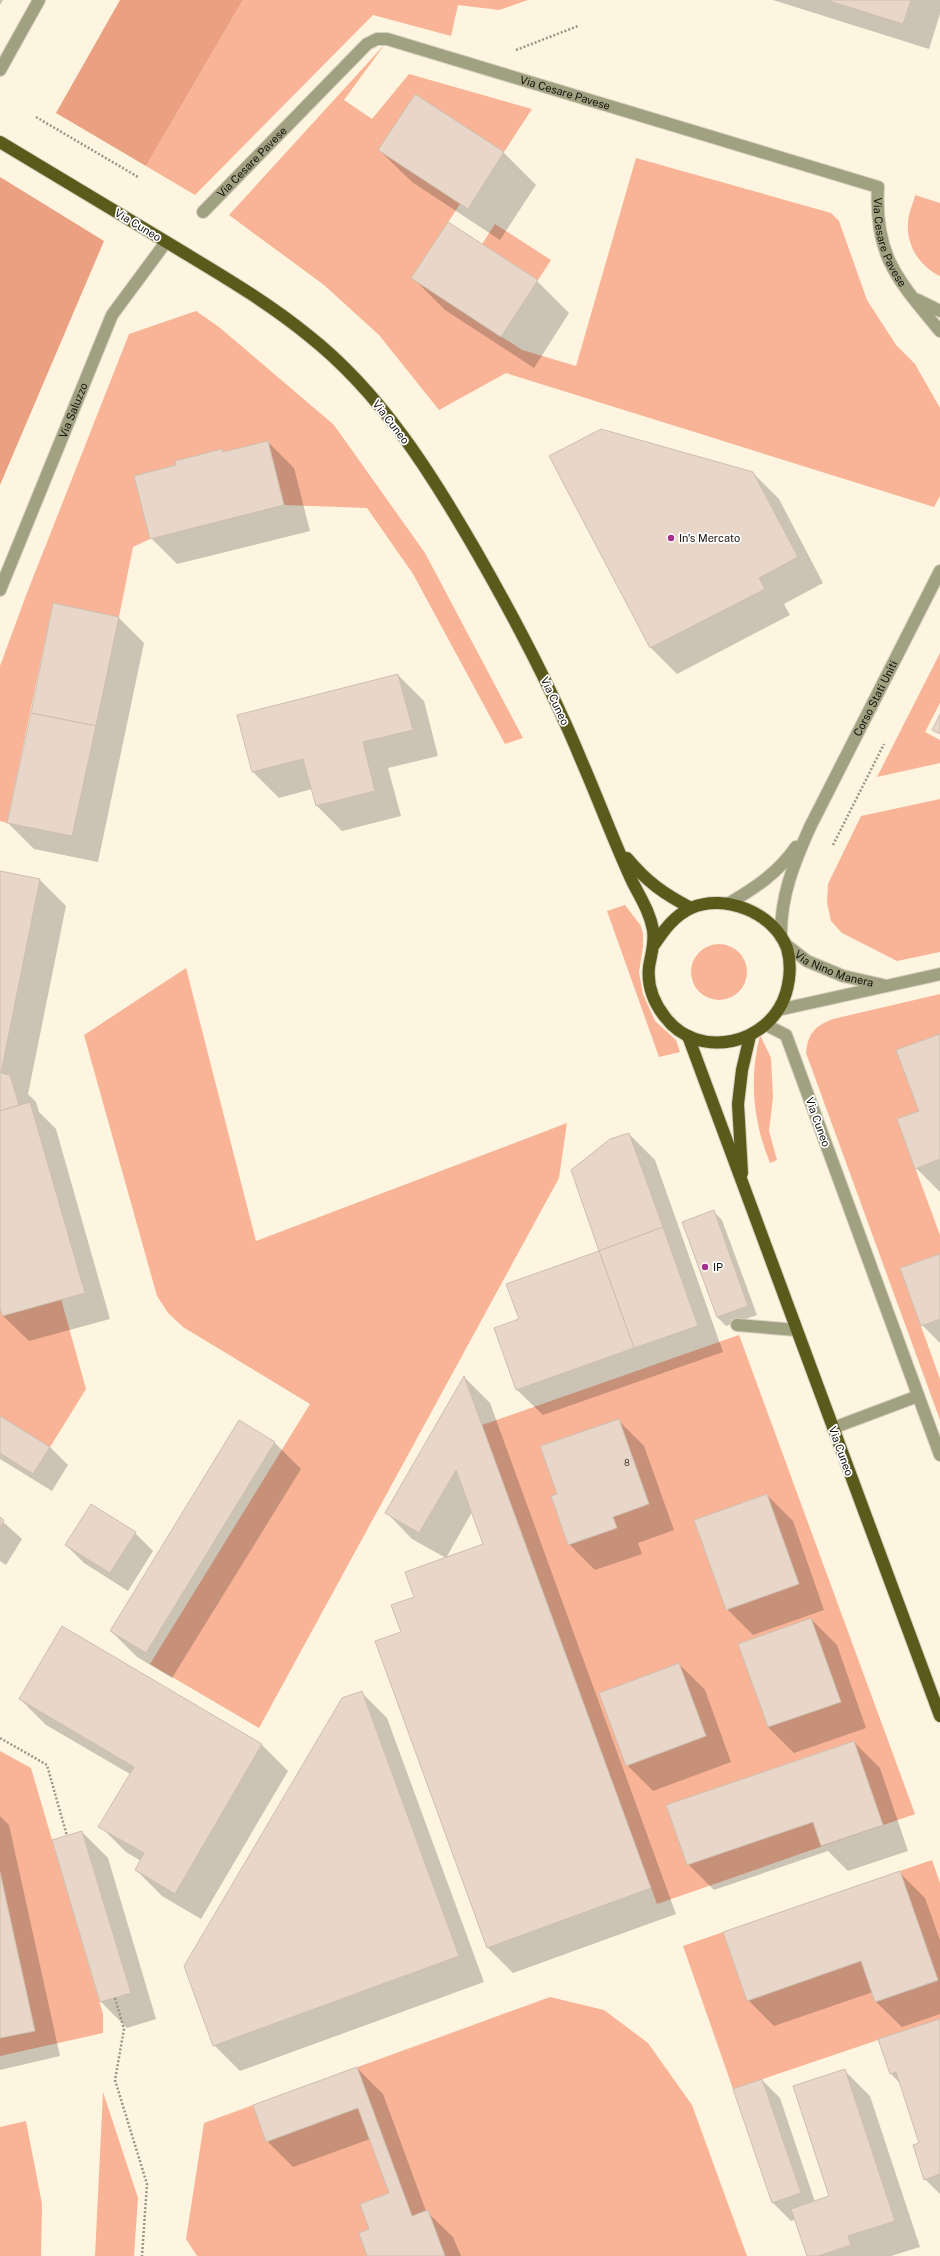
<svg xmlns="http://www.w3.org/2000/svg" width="940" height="2256" font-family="'Public Sans',sans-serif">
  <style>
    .green { fill: #f9b497 }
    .forest { fill: #eba081 }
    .shadow { fill: #0003 }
    .building { fill: #e8d7c8; stroke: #cebeaf }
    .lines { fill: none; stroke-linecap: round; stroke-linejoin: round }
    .minor-casing { stroke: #d8d0bf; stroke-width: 14 }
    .major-casing { stroke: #d8d0bf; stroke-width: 14 }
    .path { stroke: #9a9486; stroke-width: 2.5; stroke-dasharray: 2 2; stroke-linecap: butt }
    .minor { stroke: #a0a181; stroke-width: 12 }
    .major { stroke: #5a5b1b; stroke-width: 12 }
    .poi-dot { fill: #a4328d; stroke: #fff; stroke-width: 1.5 }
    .labels { text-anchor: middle; stroke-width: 3.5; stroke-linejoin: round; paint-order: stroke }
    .number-label { font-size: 9px; fill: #48423a }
    .street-label { font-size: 11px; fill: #13100a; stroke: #fff }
    .poi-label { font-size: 11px; fill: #13100a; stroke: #fff; text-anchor: start }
  </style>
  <rect width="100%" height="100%" fill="#fef5e1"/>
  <g class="green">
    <path d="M243 0H528L499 10 458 5 451 36 373 15 195 195 146 166Z"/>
    <path d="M385 44 344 100 372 119 409 74 532 109 504 152 415 94 460 204 412 278 522 350 576 366 636 158 831 213 839 221 867 300 896 345 915 364 940 408V496L934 507 506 373 439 410 379 335 324 285 229 215Z"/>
    <path d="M915 195 940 203V276C920 267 906 245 908 223 908 214 913 204 915 195Z"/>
    <path d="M495 224 551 260 538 280 482 244Z"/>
    <path d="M196 311 219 327 334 425 425 553 523 738 505 744 413 574 367 508 284 505 268 441 223 452 222 449 176 461V465L134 476 150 539 133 547 119 617 53 603 7 823 0 821V666L25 598 129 334Z"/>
    <path d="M940 653V703L925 732 940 740V763L877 777Z"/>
    <path d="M940 799V952L897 961 842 933 831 921 827 903 828 884 861 816Z"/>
    <path d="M625 905 641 926 643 934V947L639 972 643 994 655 1021 676 1040 680 1052 659 1057 607 911Z"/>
    <circle cx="719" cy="972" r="28"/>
    <path d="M186 968 256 1241 567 1123 559 1178 259 1728 150 1664 310 1404 183 1327 168 1313 157 1296 84 1035Z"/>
    <path d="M940 994V1034L896 1050 919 1111 897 1119 940 1235V1254L900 1268 940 1379V1420L806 1053C808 1033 815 1026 833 1019Z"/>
    <path d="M760 1035 771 1058 773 1097 769 1131 777 1160 770 1163C753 1121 749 1079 760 1035Z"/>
    <path d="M61 1299 86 1389 50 1447 0 1416V1308L3 1316Z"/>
    <path d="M739 1335 915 1814 657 1904 482 1425Z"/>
    <path d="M0 1751 31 1768 103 2014V2033L0 2056Z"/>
    <path d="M932 1860 940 1883V2019L733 2089 683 1946 723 1932 861 1961 876 2002 938 1981 900 1871Z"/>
    <path d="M550 1997 604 2010 648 2043 692 2105 747 2256H197L186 2239 204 2123Z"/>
    <path d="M103 2092 138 2198 134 2256H95Z"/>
    <path d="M26 2121 42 2204 41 2256H0V2127Z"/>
  </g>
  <g class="forest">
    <path d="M120 0H243L146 166 56 113Z"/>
    <path d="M0 177 104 241 0 485Z"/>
  </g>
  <g class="shadow">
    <path d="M0 0H3L0 5Z"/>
    <path d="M773 0H940V14L929 49Z"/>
    <path d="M415 96 504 153 536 185 500 240 412 182 379 150Z"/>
    <path d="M413 278 537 281 569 313 534 368 445 310Z"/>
    <path d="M268 442 294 468 310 531 177 564 151 538 177 466 222 450 224 453Z"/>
    <path d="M551 456 753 473 779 499 823 583 784 604 790 615 677 674 651 648Z"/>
    <path d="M118 617 144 643 98 862 34 849 8 823Z"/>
    <path d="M398 675 424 701 438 756 388 768 401 816 342 831 316 805 312 789 279 798 253 772 238 716Z"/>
    <path d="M0 872 40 880 66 906 28 1094 36 1102 39 1112 56 1129 110 1319 29 1341 3 1316 0 1305Z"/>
    <path d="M940 1035V1192L916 1168 920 1112Z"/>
    <path d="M629 1134 655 1160 723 1352 543 1415 517 1390 495 1329 520 1320 600 1251Z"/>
    <path d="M713 1211 722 1220 757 1315 726 1326 717 1317 683 1222Z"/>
    <path d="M940 1255V1343L922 1325Z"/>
    <path d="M464 1377 490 1403 676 1914 513 1973 487 1947 415 1598 484 1545 472 1512 446 1558 412 1539 387 1513Z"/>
    <path d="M0 1417 50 1447 68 1465 52 1491 0 1459Z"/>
    <path d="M618 1420 644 1446 674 1530 638 1543 642 1554 595 1570 569 1544 558 1495Z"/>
    <path d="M240 1422 275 1443 301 1469 172 1678 137 1657 111 1631Z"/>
    <path d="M767 1495 793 1521 824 1610 753 1635 727 1609Z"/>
    <path d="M0 1519 22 1539 6 1565 0 1561Z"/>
    <path d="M135 1533 153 1551 128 1591 84 1563 66 1545Z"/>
    <path d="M811 1619 837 1645 866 1728 794 1753 768 1727 739 1644Z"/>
    <path d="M62 1628 262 1745 288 1771 201 1919 162 1896 136 1870 141 1861 126 1852 100 1826 130 1774 46 1725 20 1699Z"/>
    <path d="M679 1664 705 1690 731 1762 653 1791 627 1765Z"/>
    <path d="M361 1692 387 1718 484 1982 240 2071 214 2045Z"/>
    <path d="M854 1742 880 1768 908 1851 848 1871 828 1851 714 1890 688 1864Z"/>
    <path d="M0 1816 9 1825 60 2056 0 2070Z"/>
    <path d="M82 1832 108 1858 156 2019 127 2028 101 2002Z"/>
    <path d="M899 1872 925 1898 940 1940V2014L902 2027 876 2002 873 1992 774 2026 748 2000Z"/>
    <path d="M940 2020V2194L925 2179 920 2144 901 2084 891 2074Z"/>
    <path d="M357 2068 383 2094 426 2211 453 2237 461 2256H368L371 2230 391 2194 370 2139 293 2167 267 2141Z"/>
    <path d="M845 2071 870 2096 920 2247 891 2256H808L796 2219 791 2221 773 2203 762 2080 780 2098 815 2202 830 2197Z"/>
  </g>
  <g class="building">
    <path d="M826 0H911L903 24Z"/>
    <path d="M415 94 504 152 468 209 378 150Z"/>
    <path d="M448 222 538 280 501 337 411 278Z"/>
    <path d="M601 429 753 472 798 557 759 578 765 589 650 648 549 456Z"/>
    <path d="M268 441 284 505 150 539 134 476 176 465 175 461 222 449 223 452Z"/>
    <path d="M53 603 119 617 96 726 31 713Z"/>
    <path d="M398 674 413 730 363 742 375 791 316 806 303 759 252 772 237 715Z"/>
    <path d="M31 713 96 726 72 836 7 823Z"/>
    <path d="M940 714V734L932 730Z"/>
    <path d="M0 871 40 879 1 1073 10 1075 19 1105 0 1111Z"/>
    <path d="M940 1034V1159L915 1169 897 1119 919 1111 896 1050Z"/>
    <path d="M30 1102 85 1293 2 1316 0 1308V1111Z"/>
    <path d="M629 1133 663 1227 599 1251 571 1170 610 1139Z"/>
    <path d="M714 1210 748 1306 717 1317 682 1222Z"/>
    <path d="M663 1227 698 1326 634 1348 599 1251Z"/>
    <path d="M599 1251 634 1348 516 1390 494 1328 519 1319 506 1284Z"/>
    <path d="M940 1254V1319L921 1326 900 1268Z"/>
    <path d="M464 1376 651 1888 487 1948 375 1641 401 1632 391 1605 414 1597 405 1572 483 1544 456 1470 419 1533 385 1513Z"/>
    <path d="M0 1416 50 1447 33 1474 0 1453Z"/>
    <path d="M619 1419 649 1504 613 1517 617 1528 568 1545 551 1496 557 1494 540 1446Z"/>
    <path d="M239 1420 275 1442 146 1653 110 1631Z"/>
    <path d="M767 1494 799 1584 726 1610 694 1520Z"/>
    <path d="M91 1504 136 1532 110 1573 65 1545Z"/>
    <path d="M0 1517 4 1520 0 1528Z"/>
    <path d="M811 1618 841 1702 768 1727 738 1644Z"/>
    <path d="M62 1626 262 1744 175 1894 135 1870 144 1853 98 1827 134 1767 19 1699Z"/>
    <path d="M679 1663 706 1736 626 1766 599 1693Z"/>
    <path d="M362 1691 459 1956 213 2046 184 1966 342 1698Z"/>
    <path d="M854 1741 883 1825 821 1846 813 1822 687 1865 666 1805Z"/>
    <path d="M82 1831 131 1993 100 2002 52 1840Z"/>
    <path d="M900 1871 938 1980 875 2002 861 1961 747 2001 723 1932Z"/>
    <path d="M0 1872 35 2031 0 2038Z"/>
    <path d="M940 2019V2174L924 2180 913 2145 919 2143 896 2072 890 2074 878 2039Z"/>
    <path d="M357 2067 412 2216 428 2210 445 2256H367L359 2233 369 2229 360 2204 389 2193 358 2108 266 2142 253 2105Z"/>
    <path d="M845 2069 895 2221 848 2236 851 2245 818 2256H807L791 2209 829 2196 793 2086Z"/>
    <path d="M762 2079 801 2193 772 2203 733 2089Z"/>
  </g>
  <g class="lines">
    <g class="minor-casing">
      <g id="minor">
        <path d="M0 70 39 0"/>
        <path id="s1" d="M203 212 367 44 377 39H387L878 187C874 257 899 281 940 331"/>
        <path d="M918 300 940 311"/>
        <path id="s2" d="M0 590 112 315 166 242"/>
        <path d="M728 904C755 888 778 873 796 847"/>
        <path id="s3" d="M781 937C780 897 794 863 810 827L940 571"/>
        <path id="s4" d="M785 944 807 961 843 976 883 985"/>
        <path d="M778 1010 940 974"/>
        <path d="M766 1025 786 1035 940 1455"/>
        <path d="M737 1325 796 1330"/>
        <path d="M833 1428 918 1396"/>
      </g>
    </g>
    <g class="major-casing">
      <g id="major">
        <path d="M0 142C61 178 122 215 183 252 226 278 270 304 309 336 381 393 431 473 476 551 515 619 552 689 582 762 599 801 614 842 632 881 640 897 650 912 653 930 655 944 651 954 649 967 647 985 654 1003 665 1017 698 1061 770 1045 786 993 790 979 791 962 787 948 774 913 725 893 691 908 674 916 664 930 654 945"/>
        <path d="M627 858C647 882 664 894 691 908"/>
        <path d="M688 1036 940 1716"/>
        <path d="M742 1173 738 1104 742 1070 750 1036"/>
      </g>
    </g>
    <g class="path">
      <path d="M516 50 578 26"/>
      <path d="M36 117 138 177"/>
      <path d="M833 845 884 744"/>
      <path d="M0 1738 47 1765 67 1836"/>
      <path d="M115 1998 124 2029 115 2080 147 2184 142 2256"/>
    </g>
    <use href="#minor" class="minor"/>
    <use href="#major" class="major"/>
  </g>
  <g class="poi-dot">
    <circle cx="671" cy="538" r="4"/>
    <circle cx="705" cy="1267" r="4"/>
  </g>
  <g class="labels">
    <g class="number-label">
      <text x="627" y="1466">8</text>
    </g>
    <g class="street-label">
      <text dy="4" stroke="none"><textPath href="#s1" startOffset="442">Via Cesare Pavese</textPath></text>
      <text dy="4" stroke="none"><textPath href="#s1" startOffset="70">Via Cesare Pavese</textPath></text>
      <text transform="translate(138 225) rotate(31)" y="4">Via Cuneo</text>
      <text dy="4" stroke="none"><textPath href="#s1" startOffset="826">Via Cesare Pavese</textPath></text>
      <text dy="4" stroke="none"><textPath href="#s2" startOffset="194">Via Saluzzo</textPath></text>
      <text transform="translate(391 422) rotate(52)" y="4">Via Cuneo</text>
      <text dy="4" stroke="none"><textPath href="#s3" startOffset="259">Corso Stati Uniti</textPath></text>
      <text transform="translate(555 701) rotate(65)" y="4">Via Cuneo</text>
      <text dy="4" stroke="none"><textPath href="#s4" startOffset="56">Via Nino Manera</textPath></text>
      <text transform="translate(818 1122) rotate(70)" y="4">Via Cuneo</text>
      <text transform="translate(841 1451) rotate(70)" y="4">Via Cuneo</text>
    </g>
    <g class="poi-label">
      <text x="679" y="542">In's Mercato</text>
      <text x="713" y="1271">IP</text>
    </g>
  </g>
</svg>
